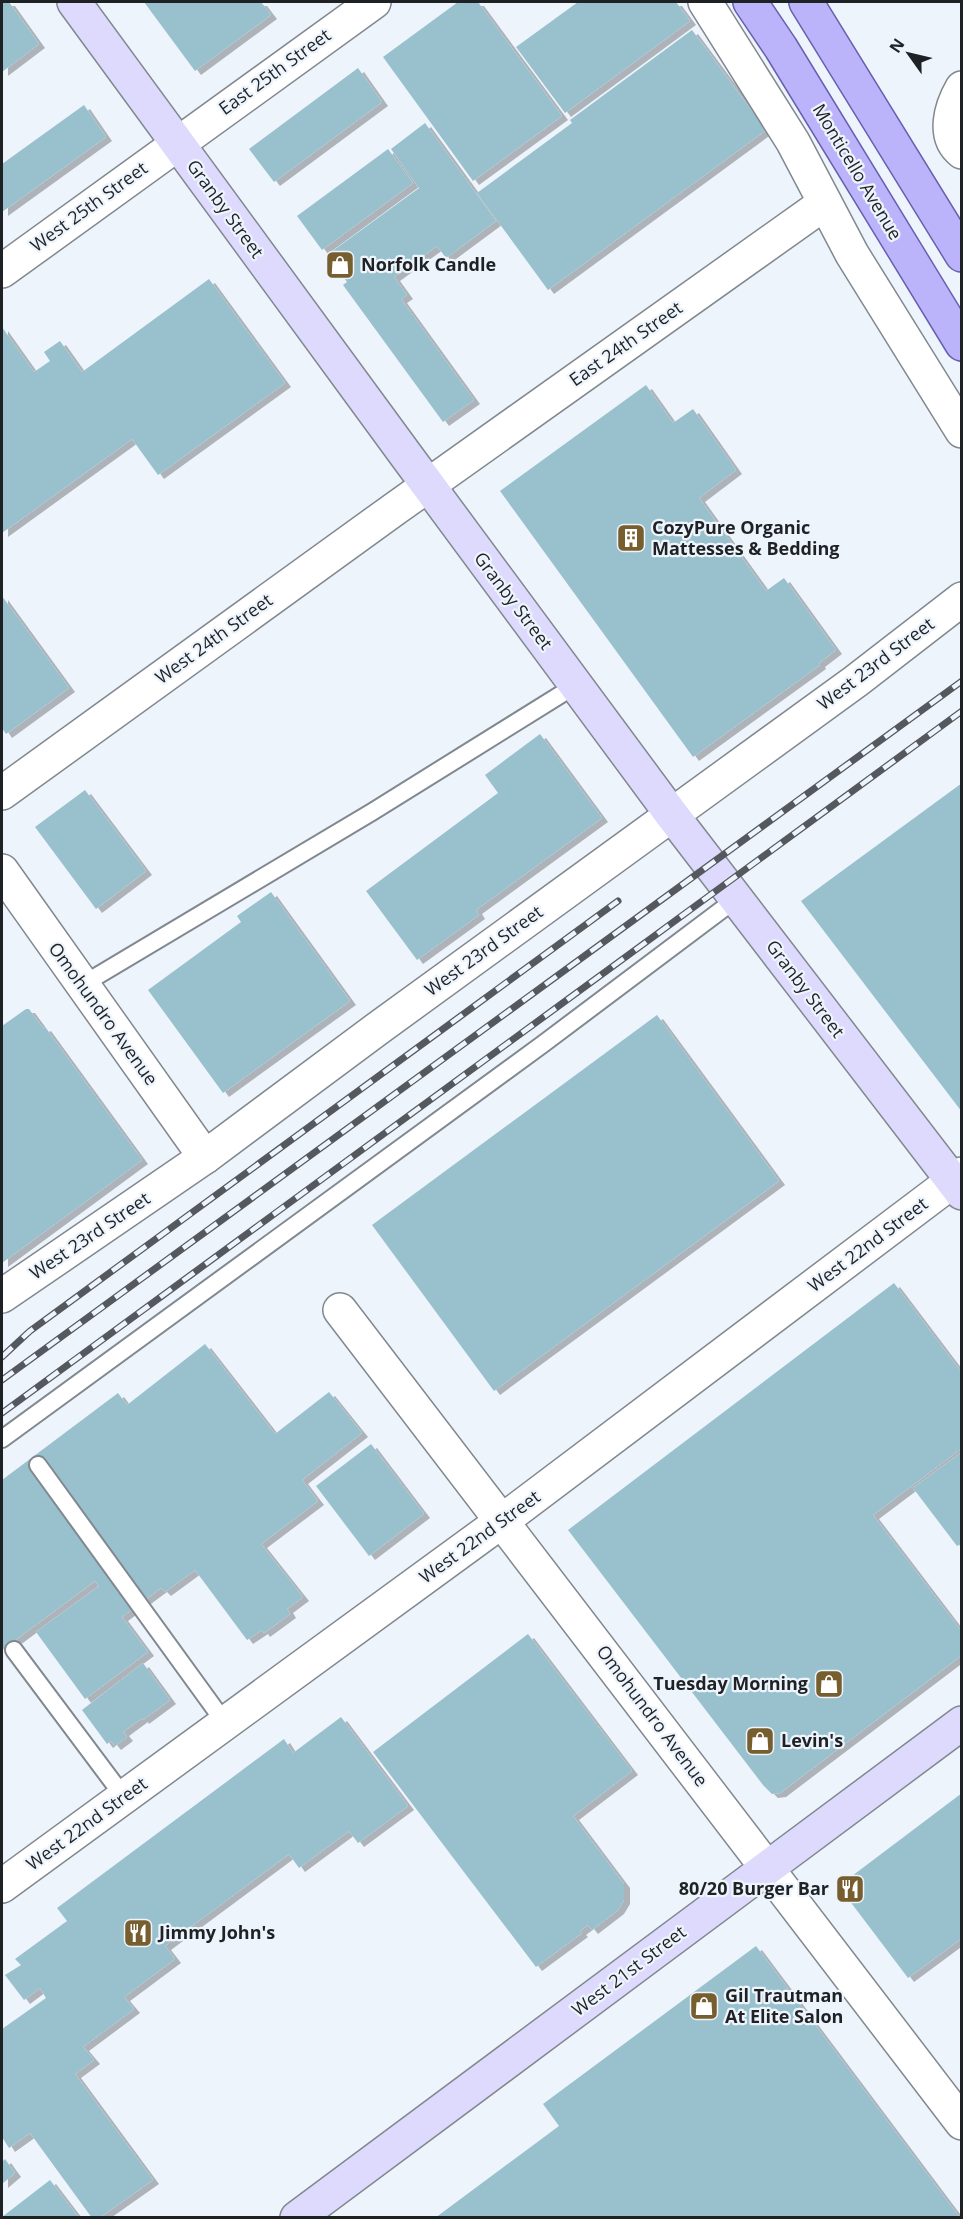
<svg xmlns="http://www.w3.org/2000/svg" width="963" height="2219" font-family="'Open Sans',sans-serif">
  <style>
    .building { fill: #99c1cd; filter: url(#shadow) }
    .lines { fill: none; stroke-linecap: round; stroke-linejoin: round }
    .lane-casing { stroke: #81888f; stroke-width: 20 }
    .street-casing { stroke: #81888f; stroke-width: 36 }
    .secondary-casing { stroke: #81888f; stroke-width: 36 }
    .primary-casing { stroke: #6860ae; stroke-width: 36 }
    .lane { stroke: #fff; stroke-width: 16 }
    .street { stroke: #fff; stroke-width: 33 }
    .secondary { stroke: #dddafd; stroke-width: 33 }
    .primary { stroke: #bcb4fb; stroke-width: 33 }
    .rail-casing { stroke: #55595e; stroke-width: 7 }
    .rail { stroke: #edf4fc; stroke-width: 4.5; stroke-dasharray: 14; stroke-linecap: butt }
    .labels { text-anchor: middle; stroke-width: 4.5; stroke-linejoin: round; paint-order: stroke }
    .street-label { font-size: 18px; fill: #1f2225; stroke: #edf4fc }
    .poi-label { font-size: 18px; font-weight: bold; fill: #1f2225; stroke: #edf4fc; text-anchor: start }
  </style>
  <defs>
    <filter id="shadow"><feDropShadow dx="6" dy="4" stdDeviation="0" flood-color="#0004"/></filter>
  </defs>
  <rect width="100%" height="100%" fill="#edf4fc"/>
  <g class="building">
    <path d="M4 2H9L39 44 2 72V4Z"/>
    <path d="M144 2H261L271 15 195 71Z"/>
    <path d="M458 2H478L562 116 473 181 383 57Z"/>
    <path d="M578 2H676L690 21 565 113 516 47Z"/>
    <path d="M692 30 766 130 548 290 477 193 572 123 570 120Z"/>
    <path d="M358 68 382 102 274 182 249 149Z"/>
    <path d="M84 105 106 137 2 212V164Z"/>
    <path d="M425 123 496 221 446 258 437 246 394 277 407 295 401 299 474 400 443 422 343 285 347 282 327 255 419 188 391 149Z"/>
    <path d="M388 149 413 183 322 250 297 216Z"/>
    <path d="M209 279 285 383 158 475 132 439 2 533V327L34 372 50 361 44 352 60 341 82 372Z"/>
    <path d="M646 385 673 423 693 409 736 470 699 498 766 591 784 578 836 650 819 663 820 665 693 757 500 491Z"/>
    <path d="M2 596 69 688 6 734 2 728Z"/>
    <path d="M540 734 602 818 476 910 479 915 417 960 366 891 498 793 485 775Z"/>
    <path d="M962 783V1112L801 901Z"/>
    <path d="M85 790 146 871 96 909 35 827Z"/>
    <path d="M271 892 350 1001 223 1093 148 990 241 922 237 916Z"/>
    <path d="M26 1009H29L43 1028 45 1027 142 1160 2 1263V1026Z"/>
    <path d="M657 1015 779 1181 494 1391 372 1225Z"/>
    <path d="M894 1283 962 1373V1448L873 1515 962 1632V1655L780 1793 772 1794 763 1785 568 1530Z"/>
    <path d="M205 1344 275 1434 329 1392 362 1433 302 1480 318 1501 261 1544 303 1597 287 1609 290 1614 264 1633 262 1630 247 1640 195 1570 165 1592 161 1588 122 1617 148 1652 85 1699 36 1632 99 1586 95 1581 2 1650V1480L118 1393 127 1405Z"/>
    <path d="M371 1444 424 1514 369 1556 316 1486Z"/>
    <path d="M962 1452V1543L957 1546 913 1488Z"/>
    <path d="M528 1634 632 1771 573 1816 624 1884V1900L618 1910 592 1930 588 1925 580 1931 582 1933 536 1967 373 1752Z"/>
    <path d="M143 1663 170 1700 143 1720 142 1718 123 1732 127 1737 115 1746 111 1741 107 1744 82 1710Z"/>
    <path d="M341 1717 408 1806 358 1843 349 1831 299 1868 289 1854 165 1946 175 1959 124 1997 134 2009 83 2047 94 2060 75 2074 153 2180 99 2218H92L30 2133 9 2148 2 2137V2029L46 1998 40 1988 24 2000 5 1975 21 1965 15 1959 67 1921 57 1908 284 1739 293 1753Z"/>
    <path d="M962 1793V1938L908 1978 846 1896 844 1885 848 1879Z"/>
    <path d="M756 1946 960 2218H435L559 2126 543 2104Z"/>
    <path d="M5 2159 15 2173 2 2184V2162Z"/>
    <path d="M50 2180 79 2218H2V2217Z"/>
  </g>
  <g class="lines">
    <g class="lane-casing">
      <g id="lane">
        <path d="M82 985 372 812 576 685"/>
        <path d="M2 1439 543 1044 736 899"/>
        <path d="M38 1465 225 1723"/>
        <path d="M14 1650 124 1797"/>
      </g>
    </g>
    <g class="street-casing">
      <g id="street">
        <path d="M705 2 793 142 852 254 962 431"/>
        <path d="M962 88C951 107 942 136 962 152"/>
        <path d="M2 271 374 2"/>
        <path d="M2 793 396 508 825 203"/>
        <path d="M2 871 205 1157"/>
        <path d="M2 1296 205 1157 377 1029 856 681 962 599"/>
        <path d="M340 1310 962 2123"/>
        <path d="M2 1886 502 1521 962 1174"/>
      </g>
    </g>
    <g class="secondary-casing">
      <g id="secondary">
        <path d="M74 2 408 458 672 815 962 1193"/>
        <path d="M297 2218 962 1723"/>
      </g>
    </g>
    <g class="primary-casing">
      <g id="primary">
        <path d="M750 2 781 48 962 344"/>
        <path d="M806 2 962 255"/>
      </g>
    </g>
    <use href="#lane" class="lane"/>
    <use href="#street" class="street"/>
    <use href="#secondary" class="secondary"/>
    <use href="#primary" class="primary"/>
    <g class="rail-casing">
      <g id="rail">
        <path d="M2 1357 30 1331 618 901"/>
        <path d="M2 1380 962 681"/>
        <path d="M2 1413 962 711"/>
      </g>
    </g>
    <use href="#rail" class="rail"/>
  </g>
  <defs>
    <g id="shop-square" transform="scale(1.5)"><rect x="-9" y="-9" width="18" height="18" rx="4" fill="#775e2f" stroke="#edf4fc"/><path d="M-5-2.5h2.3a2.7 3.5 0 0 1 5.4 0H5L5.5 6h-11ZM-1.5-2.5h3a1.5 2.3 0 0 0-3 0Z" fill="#fff"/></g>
    <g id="building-square" transform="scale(1.5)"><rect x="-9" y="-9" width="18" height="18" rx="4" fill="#775e2f" stroke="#edf4fc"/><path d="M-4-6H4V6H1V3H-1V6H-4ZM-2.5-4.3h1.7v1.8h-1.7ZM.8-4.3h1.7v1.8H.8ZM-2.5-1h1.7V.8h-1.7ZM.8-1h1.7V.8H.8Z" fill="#fff"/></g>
    <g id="restaurant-square" transform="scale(1.5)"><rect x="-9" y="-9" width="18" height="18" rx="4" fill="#775e2f" stroke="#edf4fc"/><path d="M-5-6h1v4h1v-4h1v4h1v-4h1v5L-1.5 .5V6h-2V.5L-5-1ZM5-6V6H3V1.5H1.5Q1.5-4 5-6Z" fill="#fff"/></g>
  </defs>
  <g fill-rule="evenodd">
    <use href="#shop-square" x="340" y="265"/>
    <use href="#building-square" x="631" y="538"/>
    <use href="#shop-square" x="829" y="1684"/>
    <use href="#shop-square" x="760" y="1741"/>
    <use href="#restaurant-square" x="850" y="1889"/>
    <use href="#restaurant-square" x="138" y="1933"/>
    <use href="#shop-square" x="704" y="2006"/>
  </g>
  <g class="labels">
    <g class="street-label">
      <text transform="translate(275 72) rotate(-36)" y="6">East 25th Street</text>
      <text transform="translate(857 172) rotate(59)" y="6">Monticello Avenue</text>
      <text transform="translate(89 207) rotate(-36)" y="6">West 25th Street</text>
      <text transform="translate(225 209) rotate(54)" y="6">Granby Street</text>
      <text transform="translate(626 344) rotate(-35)" y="6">East 24th Street</text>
      <text transform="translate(513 601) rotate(53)" y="6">Granby Street</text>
      <text transform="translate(214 639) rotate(-36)" y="6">West 24th Street</text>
      <text transform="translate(876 664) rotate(-37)" y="6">West 23rd Street</text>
      <text transform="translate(484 951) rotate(-36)" y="6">West 23rd Street</text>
      <text transform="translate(805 989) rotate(53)" y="6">Granby Street</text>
      <text transform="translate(103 1014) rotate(54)" y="6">Omohundro Avenue</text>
      <text transform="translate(90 1236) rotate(-34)" y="6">West 23rd Street</text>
      <text transform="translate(868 1245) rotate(-37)" y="6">West 22nd Street</text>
      <text transform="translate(480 1537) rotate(-36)" y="6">West 22nd Street</text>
      <text transform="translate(652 1716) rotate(53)" y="6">Omohundro Avenue</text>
      <text transform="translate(87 1824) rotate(-36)" y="6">West 22nd Street</text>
      <text transform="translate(629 1971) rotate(-37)" y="6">West 21st Street</text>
    </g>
    <g class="poi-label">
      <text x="361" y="271">Norfolk Candle</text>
      <text x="652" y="534">CozyPure Organic<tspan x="652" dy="21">Mattesses &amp; Bedding</tspan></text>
      <text x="808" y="1690" text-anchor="end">Tuesday Morning</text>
      <text x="781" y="1747">Levin's</text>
      <text x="829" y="1895" text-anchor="end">80/20 Burger Bar</text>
      <text x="159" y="1939">Jimmy John's</text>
      <text x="725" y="2002">Gil Trautman<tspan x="725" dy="21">At Elite Salon</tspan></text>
    </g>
  </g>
  <rect width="963" height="2219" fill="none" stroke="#1f2225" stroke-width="6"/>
  <g transform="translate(909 54) rotate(304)" stroke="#edf4fc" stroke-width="4.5" paint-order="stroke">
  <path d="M0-4.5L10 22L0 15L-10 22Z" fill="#1f2225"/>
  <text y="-9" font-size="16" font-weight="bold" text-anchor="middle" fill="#1f2225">N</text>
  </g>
</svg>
